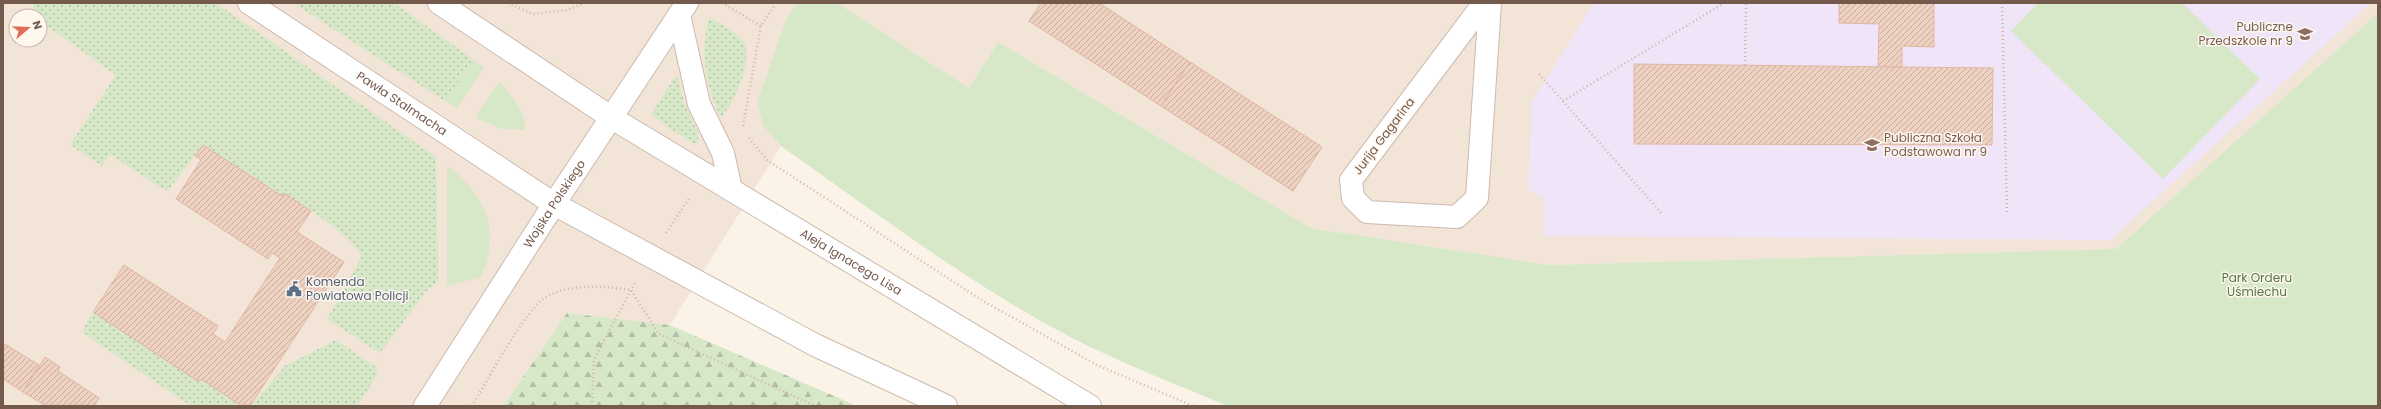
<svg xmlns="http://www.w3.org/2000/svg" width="2381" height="409" font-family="Poppins,sans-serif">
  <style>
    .residential { fill: #f2e4d7; fill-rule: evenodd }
    .education { fill: #f0e4f8 }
    .grass { fill: url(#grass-dots) }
    .forest { fill: url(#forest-firs) }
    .green { fill: #d6e8c7 }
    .building { fill: url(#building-hatch); stroke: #e0b7a2 }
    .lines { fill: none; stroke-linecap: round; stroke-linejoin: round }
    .minor-casing { stroke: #ccbaae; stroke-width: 24 }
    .tertiary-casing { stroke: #ccbaae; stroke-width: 24 }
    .path { stroke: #d4b4a4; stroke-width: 2.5; stroke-dasharray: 1 3; stroke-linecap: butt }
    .minor { stroke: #fff; stroke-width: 22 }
    .tertiary { stroke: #fff; stroke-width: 22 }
    .labels { text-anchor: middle; stroke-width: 3; stroke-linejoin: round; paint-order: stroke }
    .education-label { font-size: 12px; fill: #785e54; stroke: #fef7ee; text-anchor: end }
    .street-label { font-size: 12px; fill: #74594d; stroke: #fef7ee }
    .park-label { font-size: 12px; fill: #577846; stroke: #fef7ee }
    .service-label { font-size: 12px; fill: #4e5e75; stroke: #fef7ee; text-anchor: start }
  </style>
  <defs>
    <pattern id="grass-dots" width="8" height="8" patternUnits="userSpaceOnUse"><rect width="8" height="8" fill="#d6e8c7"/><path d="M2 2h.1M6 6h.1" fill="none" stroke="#b2bfa4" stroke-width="1.8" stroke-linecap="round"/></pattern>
    <pattern id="forest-firs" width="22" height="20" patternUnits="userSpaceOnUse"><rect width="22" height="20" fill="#d6e8c7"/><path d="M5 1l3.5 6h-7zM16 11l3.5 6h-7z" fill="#b2bfa4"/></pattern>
    <pattern id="building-hatch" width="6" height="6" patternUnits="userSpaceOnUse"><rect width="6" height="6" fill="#efd1c1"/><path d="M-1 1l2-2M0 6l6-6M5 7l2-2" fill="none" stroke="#c6ad9f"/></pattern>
  </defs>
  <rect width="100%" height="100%" fill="#fbf3e8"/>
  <g class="residential">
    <path d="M3 3H797L786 20 764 127 781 146 670 325 567 313 503 406H3ZM16 16H40V40H16Z"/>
    <path d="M837 3H2378V13L2116 249 1549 265 1311 228 998 42 969 88Z"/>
  </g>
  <path class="education" d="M1594 3H2371L2110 240 1543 236 1544 199 1528 189 1532 102Z"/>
  <g class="grass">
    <path d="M32 3H216L436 157 438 281 426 291 380 353 327 319 362 256C343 229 312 211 284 193L282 196 203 145 168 190 163 189 110 154 102 166 70 145 116 75 40 21V16H38Z"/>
    <path d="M293 3H394L474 60 445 101Z"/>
    <path d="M709 17C720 24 738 32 744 43 753 60 734 105 721 117 705 87 700 49 709 17Z"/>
    <path d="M675 77 678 78 684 103 698 132V143H692L651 115Z"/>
    <path d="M93 312 199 382 201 379 242 406H191L82 332Z"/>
    <path d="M336 340 376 367 378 374 357 406H251L285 366Z"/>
  </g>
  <path class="forest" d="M567 313 670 325 857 406H503Z"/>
  <g class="green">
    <path d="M797 3H837L969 88 998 42 1311 228 1549 265 2116 249 2378 13V406H1228C1167 381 1106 357 1048 325 955 273 869 208 781 146L764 127 757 103 786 20Z"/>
    <path d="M2038 3H2182L2260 79 2163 179 2011 31Z"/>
    <path d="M474 60 484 68 457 108 445 101Z"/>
    <path d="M499 82C509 91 529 117 524 130L503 129 475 118Z"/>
    <path d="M447 165C486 197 501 229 481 277L447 286Z"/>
  </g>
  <g class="building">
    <path d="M1041 3H1099L1190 62 1161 106 1029 21Z"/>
    <path d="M1839 3H1934V47L1902 46V67H1878L1879 24 1839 23Z"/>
    <path d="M1190 62 1322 147 1293 191 1161 106Z"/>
    <path d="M1634 64 1993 68 1992 145 1634 144Z"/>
    <path d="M203 145 282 196 284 193 311 211 297 232 344 262 250 406H242L201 379 199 382 93 312 124 265 218 326 213 334 225 342 280 258 272 253 268 259 176 199 201 160 195 156Z"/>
    <path d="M3 343 39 365 23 392 3 379Z"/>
    <path d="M45 357 60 367 58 371 99 398 94 406H46L23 392Z"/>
  </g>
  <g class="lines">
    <g class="minor-casing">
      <g id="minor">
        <path id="s1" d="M249 3 554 204"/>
        <path d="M439 3 612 118"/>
        <path d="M1484 3 1351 180 1353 198 1367 212 1457 217 1477 198 1490 3"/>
      </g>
    </g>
    <g class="tertiary-casing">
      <g id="tertiary">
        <path d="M679 15 699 104 723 153 731 190"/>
        <path id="s2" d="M612 118 1090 406"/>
        <path d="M554 204 815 345 946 406"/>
        <path id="s3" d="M425 406 554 204 687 3"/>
      </g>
    </g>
    <g class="path">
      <path d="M508 3 533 14 567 10 585 3"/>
      <path d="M722 3 761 26"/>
      <path d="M2002 3 2007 213"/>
      <path d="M1745 65 1746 3"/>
      <path d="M1539 74 1663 215"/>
      <path d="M1563 101 1724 3"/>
      <path d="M743 126 761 26 776 3"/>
      <path d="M749 138 767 160 983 301 1097 365 1193 406"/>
      <path d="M666 233 690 197"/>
      <path d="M472 406C486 383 526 308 546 297 571 283 603 286 631 290L659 334 815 406"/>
      <path d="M592 406 594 359 636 281"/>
    </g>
    <use href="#minor" class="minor"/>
    <use href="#tertiary" class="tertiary"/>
  </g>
  <defs>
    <g id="school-bare" transform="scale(1.2)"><path d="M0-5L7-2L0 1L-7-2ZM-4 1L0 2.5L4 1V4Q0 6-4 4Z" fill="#8d6e63" stroke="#fef7ee" stroke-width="2.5" paint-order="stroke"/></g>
    <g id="civic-bare" transform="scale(1.2)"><path d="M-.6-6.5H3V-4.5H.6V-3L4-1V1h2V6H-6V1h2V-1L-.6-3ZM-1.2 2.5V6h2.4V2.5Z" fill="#5c6f8a" stroke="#fef7ee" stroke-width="2.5" paint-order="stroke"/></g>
  </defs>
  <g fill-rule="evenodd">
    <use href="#school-bare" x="2305" y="34"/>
    <use href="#school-bare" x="1872" y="145"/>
    <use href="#civic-bare" x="294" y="289"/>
  </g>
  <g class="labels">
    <g class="education-label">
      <text x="2293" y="31">Publiczne<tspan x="2293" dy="14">Przedszkole nr 9</tspan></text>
      <text x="1884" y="142" text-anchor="start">Publiczna Szkoła<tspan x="1884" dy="14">Podstawowa nr 9</tspan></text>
    </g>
    <g class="street-label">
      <text dy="4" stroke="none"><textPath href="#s1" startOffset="183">Pawła Stalmacha</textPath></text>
      <text transform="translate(1384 136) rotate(-53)" y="4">Jurija Gagarina</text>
      <text dy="4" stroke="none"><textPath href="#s3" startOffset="240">Wojska Polskiego</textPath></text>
      <text dy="4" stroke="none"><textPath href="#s2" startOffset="279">Aleja Ignacego Lisa</textPath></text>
    </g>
    <g class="park-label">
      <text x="2257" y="282">Park Orderu<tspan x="2257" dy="14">Uśmiechu</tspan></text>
    </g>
    <g class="service-label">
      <text x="306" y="286">Komenda<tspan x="306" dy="14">Powiatowa Policji</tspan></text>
    </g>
  </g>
  <rect width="2381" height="409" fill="none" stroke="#74594d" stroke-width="8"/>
  <g transform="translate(28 28) rotate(71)"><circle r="19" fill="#fef7ee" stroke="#c7b8ae"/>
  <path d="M0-3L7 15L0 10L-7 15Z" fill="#dd6d55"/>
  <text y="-6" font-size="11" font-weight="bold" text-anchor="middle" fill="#74594d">N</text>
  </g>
</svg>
